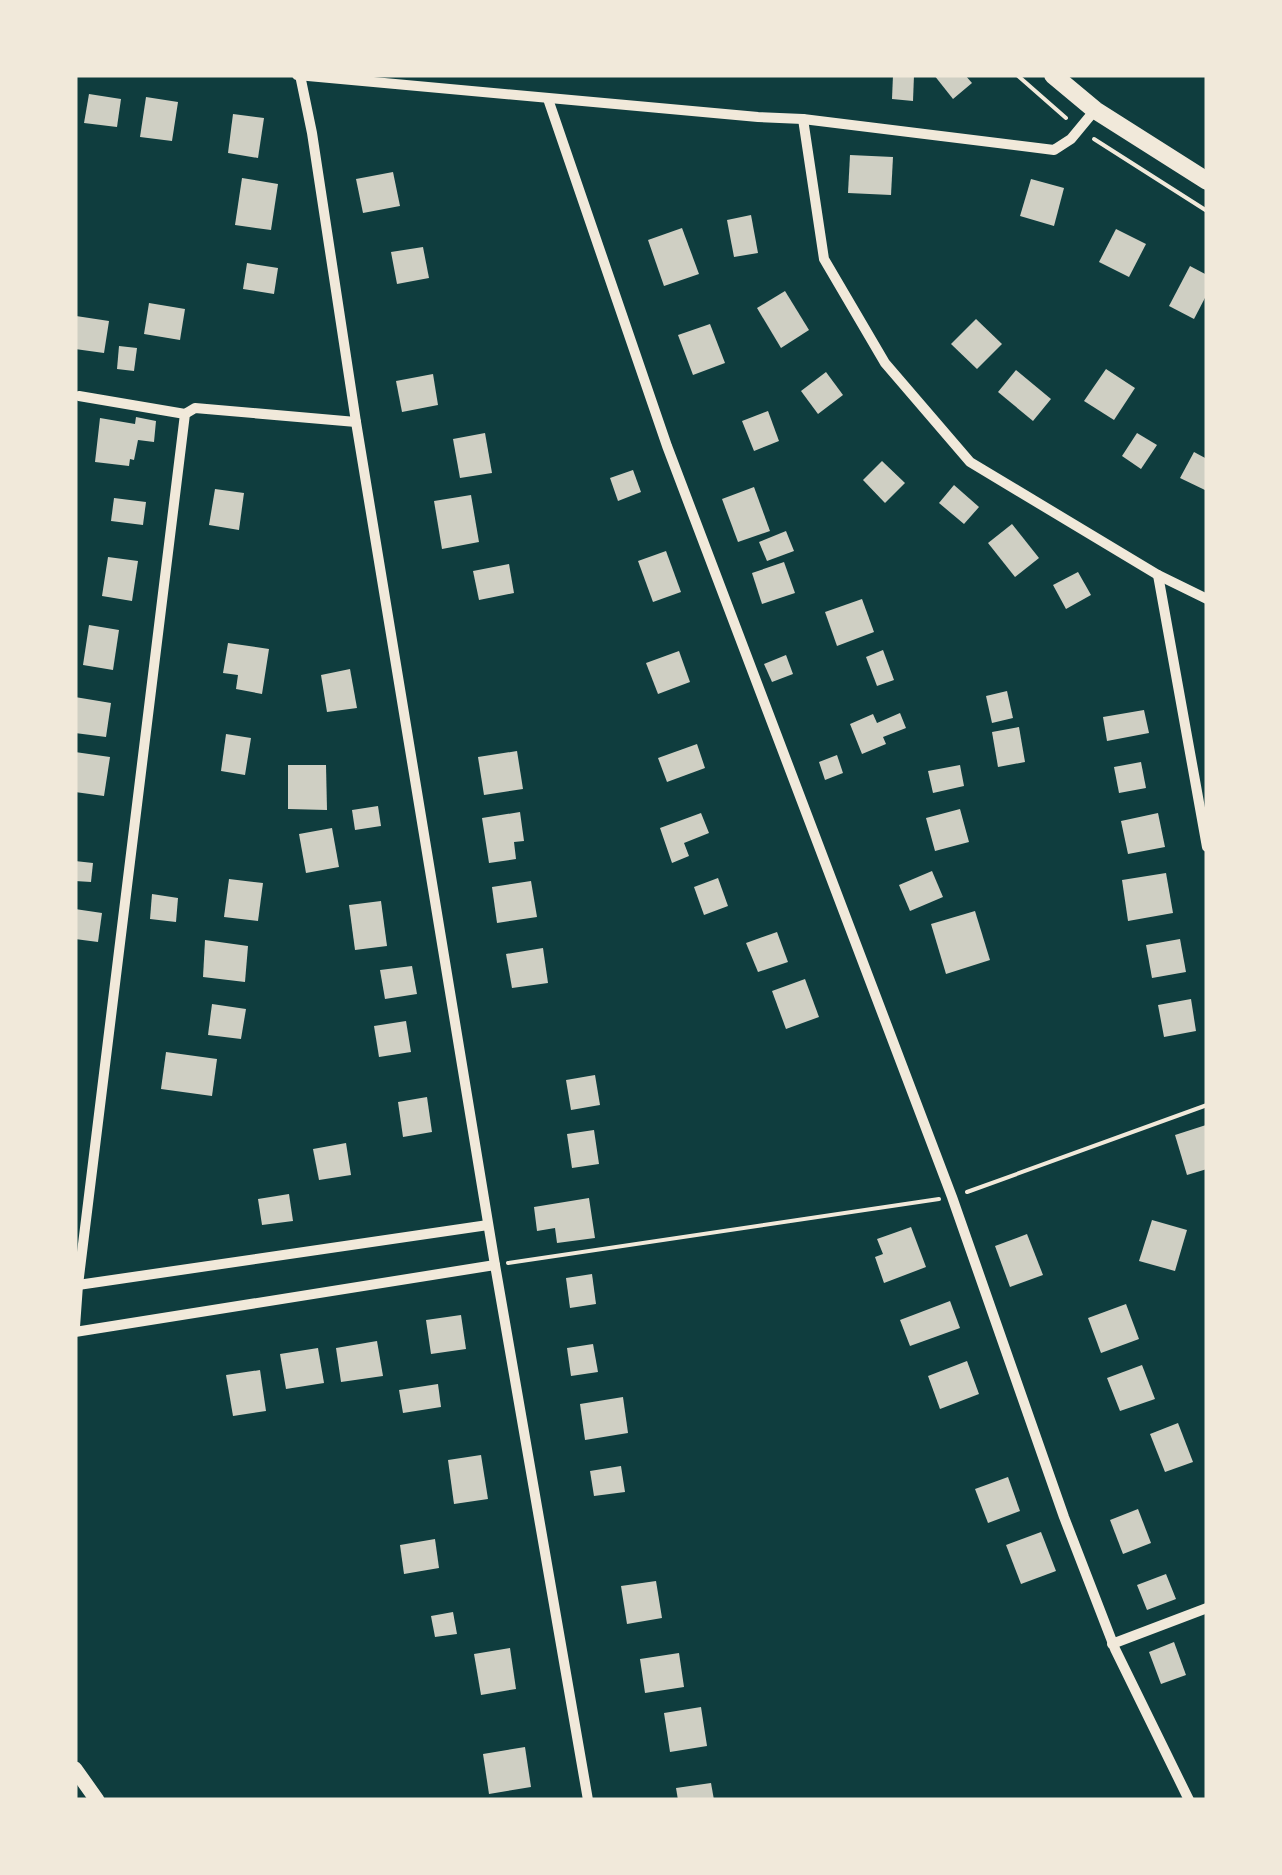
<svg xmlns="http://www.w3.org/2000/svg" width="1282" height="1875" font-family="Raleway,sans-serif">
  <style>
    .building { fill: #cfcfc3 }
    .lines { fill: none; stroke-linecap: round; stroke-linejoin: round }
    .path { stroke: #f1e9da; stroke-width: 4 }
    .minor { stroke: #f1e9da; stroke-width: 10 }
    .tertiary { stroke: #f1e9da; stroke-width: 15 }
    .secondary { stroke: #f1e9da; stroke-width: 18 }
  </style>
  <rect width="100%" height="100%" fill="#0f3d3e"/>
  <g class="building">
    <path d="M893 75H914L913 101 892 99Z"/>
    <path d="M934 75H965L972 83 953 99Z"/>
    <path d="M89 94 121 99 117 127 84 123Z"/>
    <path d="M146 97 178 102 172 141 140 137Z"/>
    <path d="M233 114 264 118 258 158 228 153Z"/>
    <path d="M850 155 893 157 891 195 848 193Z"/>
    <path d="M393 172 400 206 363 213 356 179Z"/>
    <path d="M242 178 278 184 271 230 235 225Z"/>
    <path d="M1031 179 1064 188 1054 226 1020 216Z"/>
    <path d="M751 215 758 253 734 257 727 220Z"/>
    <path d="M682 228 699 274 664 286 648 240Z"/>
    <path d="M1116 229 1146 244 1129 277 1099 262Z"/>
    <path d="M423 247 429 278 397 284 391 252Z"/>
    <path d="M247 263 278 268 274 294 243 289Z"/>
    <path d="M1190 266 1207 275V294L1194 319 1169 306Z"/>
    <path d="M785 291 809 330 781 348 757 308Z"/>
    <path d="M149 303 185 309 180 340 144 334Z"/>
    <path d="M76 316 109 321 104 353 75 349Z"/>
    <path d="M976 319 1002 344 977 369 951 344Z"/>
    <path d="M710 324 725 363 693 375 678 335Z"/>
    <path d="M119 346 137 348 134 371 117 369Z"/>
    <path d="M1106 369 1135 388 1114 420 1084 401Z"/>
    <path d="M1016 370 1051 399 1033 421 998 392Z"/>
    <path d="M826 372 843 395 818 414 801 391Z"/>
    <path d="M433 374 438 405 402 412 396 381Z"/>
    <path d="M768 411 779 441 754 451 742 421Z"/>
    <path d="M136 417 156 421 154 442 138 440 134 460 130 459 129 466 95 462 100 418 135 424Z"/>
    <path d="M485 433 492 473 460 478 453 439Z"/>
    <path d="M1137 433 1157 445 1141 469 1122 456Z"/>
    <path d="M1194 452 1207 459V491L1180 478Z"/>
    <path d="M882 461 905 483 885 503 863 480Z"/>
    <path d="M633 470 641 492 618 501 610 478Z"/>
    <path d="M954 485 979 507 964 524 939 503Z"/>
    <path d="M754 487 770 531 738 542 722 499Z"/>
    <path d="M215 489 244 493 239 530 209 525Z"/>
    <path d="M471 495 479 542 442 549 434 501Z"/>
    <path d="M114 498 146 502 143 525 111 521Z"/>
    <path d="M1012 524 1039 558 1015 577 988 543Z"/>
    <path d="M786 531 794 551 767 561 759 542Z"/>
    <path d="M666 551 681 592 653 602 638 561Z"/>
    <path d="M108 557 138 561 132 601 102 596Z"/>
    <path d="M784 562 795 593 762 604 752 573Z"/>
    <path d="M509 564 514 593 479 600 473 571Z"/>
    <path d="M1078 572 1091 595 1066 609 1053 585Z"/>
    <path d="M862 599 874 632 837 646 825 612Z"/>
    <path d="M89 625 119 630 113 670 83 665Z"/>
    <path d="M228 643 269 649 262 694 236 689 238 675 223 673Z"/>
    <path d="M883 650 894 680 877 686 866 657Z"/>
    <path d="M679 651 690 682 658 694 646 663Z"/>
    <path d="M786 655 793 674 772 682 764 664Z"/>
    <path d="M350 669 357 708 327 712 321 675Z"/>
    <path d="M1007 691 1013 718 992 723 986 696Z"/>
    <path d="M75 697 111 703 106 737 75 733Z"/>
    <path d="M1144 710 1149 733 1107 741 1103 717Z"/>
    <path d="M900 713 906 728 883 737 886 744 862 754 850 724 873 714 877 723Z"/>
    <path d="M1019 727 1025 762 998 767 992 732Z"/>
    <path d="M226 734 251 738 245 775 221 771Z"/>
    <path d="M697 744 705 768 667 782 658 758Z"/>
    <path d="M517 751 523 789 484 795 478 757Z"/>
    <path d="M75 752 110 757 104 796 75 792Z"/>
    <path d="M837 755 843 773 825 780 819 762Z"/>
    <path d="M1141 762 1146 788 1119 793 1114 767Z"/>
    <path d="M288 765H326L327 810 288 809Z"/>
    <path d="M960 765 964 786 933 793 928 771Z"/>
    <path d="M378 806 381 826 355 830 352 810Z"/>
    <path d="M960 809 969 842 935 851 926 818Z"/>
    <path d="M520 812 524 841 514 842 516 859 489 863 482 818Z"/>
    <path d="M701 813 709 833 684 843 689 856 672 863 660 828Z"/>
    <path d="M1158 813 1165 847 1128 854 1121 821Z"/>
    <path d="M332 828 339 867 306 873 299 834Z"/>
    <path d="M75 861 93 863 91 882 75 881Z"/>
    <path d="M932 871 943 897 910 911 899 885Z"/>
    <path d="M1166 873 1173 913 1128 921 1122 880Z"/>
    <path d="M718 878 728 906 704 915 694 887Z"/>
    <path d="M229 879 263 883 258 921 224 917Z"/>
    <path d="M531 881 537 917 497 923 492 887Z"/>
    <path d="M152 894 178 898 176 922 150 919Z"/>
    <path d="M381 901 387 946 355 950 349 905Z"/>
    <path d="M75 909 102 913 98 942 75 939Z"/>
    <path d="M975 911 990 960 946 974 931 924Z"/>
    <path d="M777 932 788 962 758 972 746 943Z"/>
    <path d="M1180 939 1186 972 1152 978 1146 945Z"/>
    <path d="M205 940 248 946 245 982 203 977Z"/>
    <path d="M543 948 548 983 512 988 506 954Z"/>
    <path d="M412 966 417 994 385 999 380 970Z"/>
    <path d="M805 979 819 1017 786 1029 772 991Z"/>
    <path d="M1191 999 1196 1031 1164 1037 1158 1005Z"/>
    <path d="M212 1004 246 1009 241 1039 208 1035Z"/>
    <path d="M406 1021 411 1052 379 1057 374 1026Z"/>
    <path d="M166 1052 217 1059 212 1096 161 1089Z"/>
    <path d="M595 1075 600 1105 571 1110 566 1080Z"/>
    <path d="M427 1097 432 1132 403 1137 398 1102Z"/>
    <path d="M1206 1125 1207 1169 1187 1175 1175 1135Z"/>
    <path d="M594 1130 599 1164 572 1168 567 1134Z"/>
    <path d="M346 1143 351 1175 319 1180 313 1149Z"/>
    <path d="M289 1194 293 1221 262 1225 258 1199Z"/>
    <path d="M589 1198 595 1238 557 1243 555 1228 537 1231 534 1207Z"/>
    <path d="M1152 1220 1187 1230 1175 1271 1139 1261Z"/>
    <path d="M911 1227 926 1267 884 1283 875 1257 883 1254 877 1239Z"/>
    <path d="M1027 1234 1043 1275 1010 1287 995 1246Z"/>
    <path d="M592 1274 596 1304 570 1308 566 1278Z"/>
    <path d="M950 1301 960 1328 910 1346 900 1320Z"/>
    <path d="M1126 1304 1139 1339 1101 1353 1088 1318Z"/>
    <path d="M461 1315 466 1349 431 1354 426 1320Z"/>
    <path d="M377 1341 383 1376 341 1382 336 1348Z"/>
    <path d="M593 1344 598 1372 571 1376 567 1348Z"/>
    <path d="M318 1348 324 1383 286 1389 280 1354Z"/>
    <path d="M967 1361 979 1394 940 1409 928 1376Z"/>
    <path d="M1142 1365 1155 1399 1120 1411 1107 1378Z"/>
    <path d="M260 1370 266 1411 233 1416 226 1375Z"/>
    <path d="M438 1384 441 1407 403 1413 399 1390Z"/>
    <path d="M623 1397 628 1433 585 1440 580 1404Z"/>
    <path d="M1178 1423 1193 1462 1165 1472 1150 1434Z"/>
    <path d="M481 1455 488 1499 454 1504 448 1460Z"/>
    <path d="M621 1466 625 1492 594 1496 590 1471Z"/>
    <path d="M1008 1477 1020 1511 988 1523 975 1489Z"/>
    <path d="M1138 1509 1151 1543 1123 1554 1110 1520Z"/>
    <path d="M1041 1532 1056 1571 1021 1584 1006 1545Z"/>
    <path d="M435 1539 439 1568 404 1574 400 1545Z"/>
    <path d="M1166 1574 1176 1599 1147 1610 1137 1585Z"/>
    <path d="M656 1581 662 1618 627 1624 621 1586Z"/>
    <path d="M453 1612 457 1634 435 1637 431 1616Z"/>
    <path d="M1174 1642 1186 1675 1161 1684 1149 1652Z"/>
    <path d="M510 1648 516 1689 481 1695 474 1654Z"/>
    <path d="M679 1653 684 1687 645 1693 640 1659Z"/>
    <path d="M701 1707 707 1746 670 1752 664 1713Z"/>
    <path d="M525 1747 531 1787 489 1794 483 1754Z"/>
    <path d="M711 1783 714 1800H678L676 1788Z"/>
  </g>
  <g class="lines">
    <g class="path">
      <path d="M1017 75 1066 118"/>
      <path d="M1094 139 1207 211"/>
      <path d="M967 1192 1207 1105"/>
      <path d="M508 1263 939 1199"/>
    </g>
    <g class="minor">
      <path d="M297 75 758 117 803 119 1054 150 1071 139 1095 110"/>
      <path d="M300 75 312 133 356 422 495 1265 588 1800"/>
      <path d="M548 99 667 446 952 1197 1064 1517 1115 1649 1189 1800"/>
      <path d="M803 119 824 259 885 363 970 462 1158 575 1207 599"/>
      <path d="M79 396 185 414"/>
      <path d="M1158 575 1207 847"/>
      <path d="M78 1285 488 1225"/>
      <path d="M75 1327 78 1285 185 414 195 408 356 422"/>
      <path d="M75 1332 495 1265"/>
      <path d="M1112 1644 1207 1608"/>
    </g>
    <path class="tertiary" d="M75 1769 97 1800"/>
    <path class="secondary" d="M1053 75 1095 110 1207 181"/>
  </g>
  <rect width="1282" height="1875" fill="none" stroke="#f1e9da" stroke-width="155"/>
</svg>
